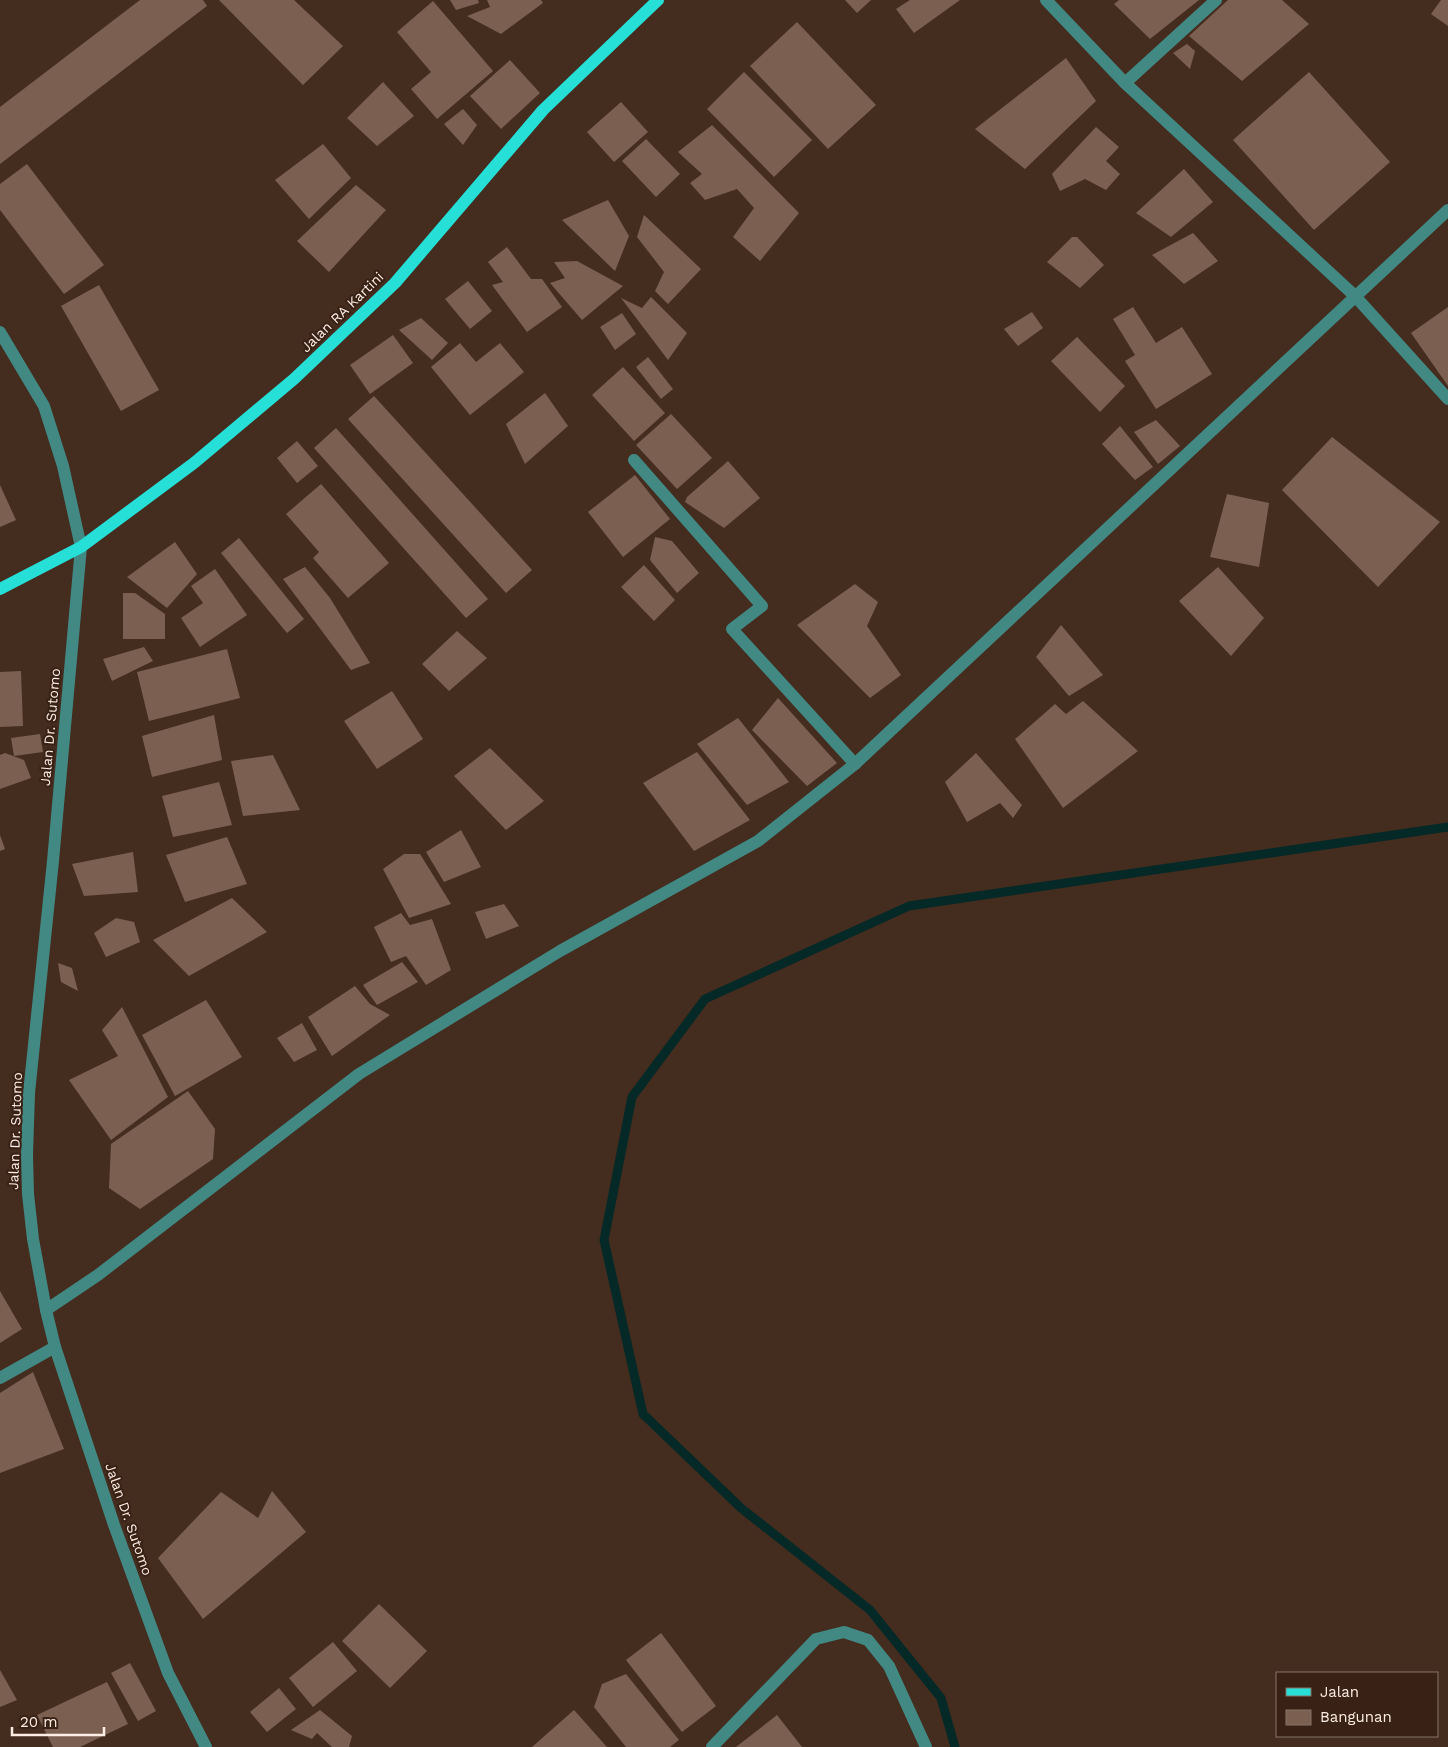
<svg xmlns="http://www.w3.org/2000/svg" width="1448" height="1747" font-family="'Work Sans',sans-serif">
  <style>
    .lines { fill: none; stroke-linecap: round; stroke-linejoin: round }
    .stream { stroke: #042927; stroke-width: 9 }
    .building { fill: #7b6051 }
    .minor { stroke: #428984; stroke-width: 12 }
    .major { stroke: #26e0d7; stroke-width: 12 }
    .labels { text-anchor: middle; stroke-width: 4; stroke-linejoin: round; paint-order: stroke }
    .street-label { font-size: 14px; fill: #fdede5; stroke: #392215 }
  </style>
  <rect width="100%" height="100%" fill="#442c1f"/>
  <g class="lines">
    <path class="stream" d="M955 1747 941 1698 870 1610 741 1508 643 1414 604 1240 632 1097 705 999 909 906 1448 827"/>
  </g>
  <g class="building">
    <path d="M140 0H203L207 6 0 164V107Z"/>
    <path d="M219 0H294L343 46 303 85Z"/>
    <path d="M450 0H478L479 3 456 10Z"/>
    <path d="M487 0H541L543 3 501 34 467 16 490 7Z"/>
    <path d="M845 0H871L857 13Z"/>
    <path d="M910 0H960L914 33 896 9Z"/>
    <path d="M1119 0H1199L1150 39 1114 4Z"/>
    <path d="M1228 0H1282L1309 24 1242 81 1189 36Z"/>
    <path d="M1441 0H1448V26L1431 14Z"/>
    <path d="M433 1 493 71 437 119 411 89 431 72 397 32Z"/>
    <path d="M797 22 876 105 828 149 750 66Z"/>
    <path d="M1187 44 1195 51 1190 69 1173 53Z"/>
    <path d="M1066 58 1096 101 1025 169 975 129Z"/>
    <path d="M510 60 540 93 501 129 470 96Z"/>
    <path d="M744 72 812 140 774 177 707 109Z"/>
    <path d="M1309 72 1390 162 1314 230 1233 140Z"/>
    <path d="M383 82 414 116 377 146 347 118Z"/>
    <path d="M621 102 648 132 614 162 587 132Z"/>
    <path d="M463 109 477 125 463 145 444 124Z"/>
    <path d="M712 125 799 213 760 261 733 237 754 208 737 189 705 200 690 183 702 174 678 152Z"/>
    <path d="M1096 127 1119 147 1106 161 1120 174 1106 190 1085 179 1060 191 1052 174Z"/>
    <path d="M646 139 680 174 656 197 622 161Z"/>
    <path d="M323 144 351 178 309 219 275 180Z"/>
    <path d="M27 164 104 265 64 294 0 210V184Z"/>
    <path d="M1184 169 1213 202 1171 237 1136 213Z"/>
    <path d="M356 185 386 210 329 272 297 241Z"/>
    <path d="M608 200 629 236 615 271 562 220Z"/>
    <path d="M644 215 701 269 668 304 655 291 664 272 637 237Z"/>
    <path d="M1193 233 1218 261 1184 284 1152 255Z"/>
    <path d="M1072 237H1077L1104 265 1080 288 1047 262Z"/>
    <path d="M507 247 531 279H542L562 307 527 332 492 285 503 282 488 262Z"/>
    <path d="M577 261 623 286 582 320 550 283 565 278 554 262Z"/>
    <path d="M468 281 492 311 470 329 445 299Z"/>
    <path d="M99 285 159 390 121 411 61 306Z"/>
    <path d="M651 297 687 333 668 360 621 298 642 308Z"/>
    <path d="M1133 307 1156 343 1182 327 1212 374 1156 409 1125 361 1135 355 1113 319Z"/>
    <path d="M1448 307V386L1411 333Z"/>
    <path d="M1032 312 1043 328 1018 346 1004 329Z"/>
    <path d="M622 313 636 334 615 350 600 327Z"/>
    <path d="M421 318 448 343 432 360 399 330Z"/>
    <path d="M393 335 413 363 370 394 350 365Z"/>
    <path d="M1077 337 1125 386 1100 412 1051 361Z"/>
    <path d="M460 343 476 362 500 343 524 372 470 415 431 367Z"/>
    <path d="M648 357 673 389 661 399 636 367Z"/>
    <path d="M623 367 665 413 634 441 592 395Z"/>
    <path d="M545 393 568 426 525 464 506 424Z"/>
    <path d="M374 396 532 570 506 593 348 419Z"/>
    <path d="M671 414 712 458 677 489 636 445Z"/>
    <path d="M1156 420 1180 446 1158 464 1134 432Z"/>
    <path d="M1120 426 1153 467 1135 480 1102 444Z"/>
    <path d="M336 428 488 599 466 618 314 448Z"/>
    <path d="M1332 437 1440 522 1378 587 1282 490Z"/>
    <path d="M297 441 318 466 297 483 277 458Z"/>
    <path d="M728 461 760 498 724 528 685 502 687 497Z"/>
    <path d="M635 475 670 519 623 557 588 512Z"/>
    <path d="M321 484 389 563 348 598 313 558 319 552 286 514Z"/>
    <path d="M0 485 16 520 0 527Z"/>
    <path d="M1227 494 1269 503 1259 567 1210 557Z"/>
    <path d="M655 537 672 541 699 573 677 593 650 560Z"/>
    <path d="M239 538 304 619 287 633 221 553Z"/>
    <path d="M175 542 197 574 167 608 127 577Z"/>
    <path d="M644 565 675 600 654 621 621 587Z"/>
    <path d="M305 567 330 598 370 663 351 670 283 579Z"/>
    <path d="M1218 567 1264 618 1231 656 1179 601Z"/>
    <path d="M215 569 247 615 200 647 181 618 203 603 191 586Z"/>
    <path d="M855 584 878 602 867 626 901 675 870 698 797 625Z"/>
    <path d="M123 593H135L165 614V639H123Z"/>
    <path d="M1061 625 1103 675 1069 696 1036 657Z"/>
    <path d="M457 631 487 658 449 691 422 664Z"/>
    <path d="M144 647 153 661 112 681 103 659Z"/>
    <path d="M227 649 240 698 149 721 137 672Z"/>
    <path d="M21 671 23 726 0 727V672Z"/>
    <path d="M392 691 423 739 377 769 344 721Z"/>
    <path d="M778 698 837 763 807 786 752 730Z"/>
    <path d="M1083 701 1138 751 1063 808 1015 739 1055 704 1066 714Z"/>
    <path d="M214 715 222 760 152 777 142 736Z"/>
    <path d="M738 718 789 782 747 805 697 744Z"/>
    <path d="M40 734 43 752 14 756 11 738Z"/>
    <path d="M490 748 544 801 506 830 454 776Z"/>
    <path d="M697 752 750 820 694 851 643 783Z"/>
    <path d="M5 753 24 760 31 778 0 789V755Z"/>
    <path d="M976 753 1022 805 1013 818 1000 803 967 822 945 782Z"/>
    <path d="M273 755 300 810 243 816 231 761Z"/>
    <path d="M219 782 232 825 173 837 162 796Z"/>
    <path d="M461 830 481 867 444 882 426 852Z"/>
    <path d="M0 835 5 849 0 851Z"/>
    <path d="M227 837 247 884 185 902 166 855Z"/>
    <path d="M133 852 138 892 84 896 72 864Z"/>
    <path d="M404 854H420L451 904 409 918 383 869Z"/>
    <path d="M232 898 267 932 189 976 153 940Z"/>
    <path d="M504 904 519 926 486 939 475 912Z"/>
    <path d="M401 913 410 925 432 919 451 970 426 985 406 956 391 962 374 927Z"/>
    <path d="M116 918 134 922 140 942 106 957 94 933Z"/>
    <path d="M402 962 418 982 377 1005 363 985Z"/>
    <path d="M58 963 72 968 78 991 61 982Z"/>
    <path d="M355 986 370 1004 390 1015 332 1056 308 1017Z"/>
    <path d="M206 1000 242 1057 175 1096 142 1035Z"/>
    <path d="M122 1007 168 1097 111 1140 69 1080 118 1056 102 1030Z"/>
    <path d="M302 1023 317 1050 294 1062 277 1038Z"/>
    <path d="M188 1091 215 1129 213 1159 140 1209 109 1188 111 1144Z"/>
    <path d="M0 1291 22 1329 0 1343Z"/>
    <path d="M33 1372 64 1449 0 1473V1393Z"/>
    <path d="M272 1491 306 1532 203 1619 158 1558 221 1492 258 1518Z"/>
    <path d="M379 1604 427 1651 390 1688 342 1641Z"/>
    <path d="M661 1633 716 1706 682 1732 626 1660Z"/>
    <path d="M333 1642 357 1671 313 1707 289 1678Z"/>
    <path d="M130 1663 156 1711 138 1721 111 1673Z"/>
    <path d="M0 1670 17 1700 0 1707Z"/>
    <path d="M626 1674 679 1740 670 1747H626L594 1707 602 1684Z"/>
    <path d="M107 1682 128 1724 80 1747H53L37 1715Z"/>
    <path d="M279 1688 296 1709 267 1732 250 1712Z"/>
    <path d="M320 1710 352 1736 349 1747H332L317 1733 312 1739 291 1730Z"/>
    <path d="M574 1710 607 1747H532Z"/>
    <path d="M777 1715 802 1747H736Z"/>
  </g>
  <g class="lines">
    <g class="minor">
      <path d="M1046 0 1125 83 1355 296 1448 399"/>
      <path d="M1125 83 1216 0"/>
      <path d="M0 332 44 406 63 466 81 547 53 861 29 1093 27 1155 28 1194 33 1239 46 1310 55 1347 114 1525 168 1673 206 1747"/>
      <path d="M634 460 762 606 732 629 855 764"/>
      <path d="M46 1310 98 1275 359 1074 560 951 758 841 855 764 1448 210"/>
      <path d="M0 1378 55 1347"/>
      <path d="M712 1747 816 1639 844 1632 868 1640 889 1666 926 1747"/>
    </g>
    <path class="major" d="M0 589 81 547 194 463 294 379 395 283 543 110 658 0"/>
  </g>
  <g class="labels">
    <g class="street-label">
      <text transform="translate(342 312) rotate(-44)" y="5">Jalan RA Kartini</text>
      <text transform="translate(50 727) rotate(-85)" y="5">Jalan Dr. Sutomo</text>
      <text transform="translate(15 1131) rotate(-88)" y="5">Jalan Dr. Sutomo</text>
      <text transform="translate(129 1519) rotate(71)" y="5">Jalan Dr. Sutomo</text>
    </g>
  </g>
  <rect x="1276" y="1672" width="162" height="65" fill="#392215" stroke="#877368"/>
  <rect x="1286" y="1688" width="25" height="8" fill="#26e0d7" stroke="#877368"/>
  <text x="1320" y="1697" font-size="15" fill="#fdede5">Jalan</text>
  <rect x="1286" y="1710" width="25" height="15" fill="#7b6051" stroke="#877368"/>
  <text x="1320" y="1722" font-size="15" fill="#fdede5">Bangunan</text>
  <path d="M12 1727v8h92v-8" fill="none" stroke="#fdede5" stroke-width="2.5"/>
  <text x="20" y="1727" font-size="15" fill="#fdede5" stroke="#392215" stroke-width="4" paint-order="stroke">20 m</text>
</svg>
